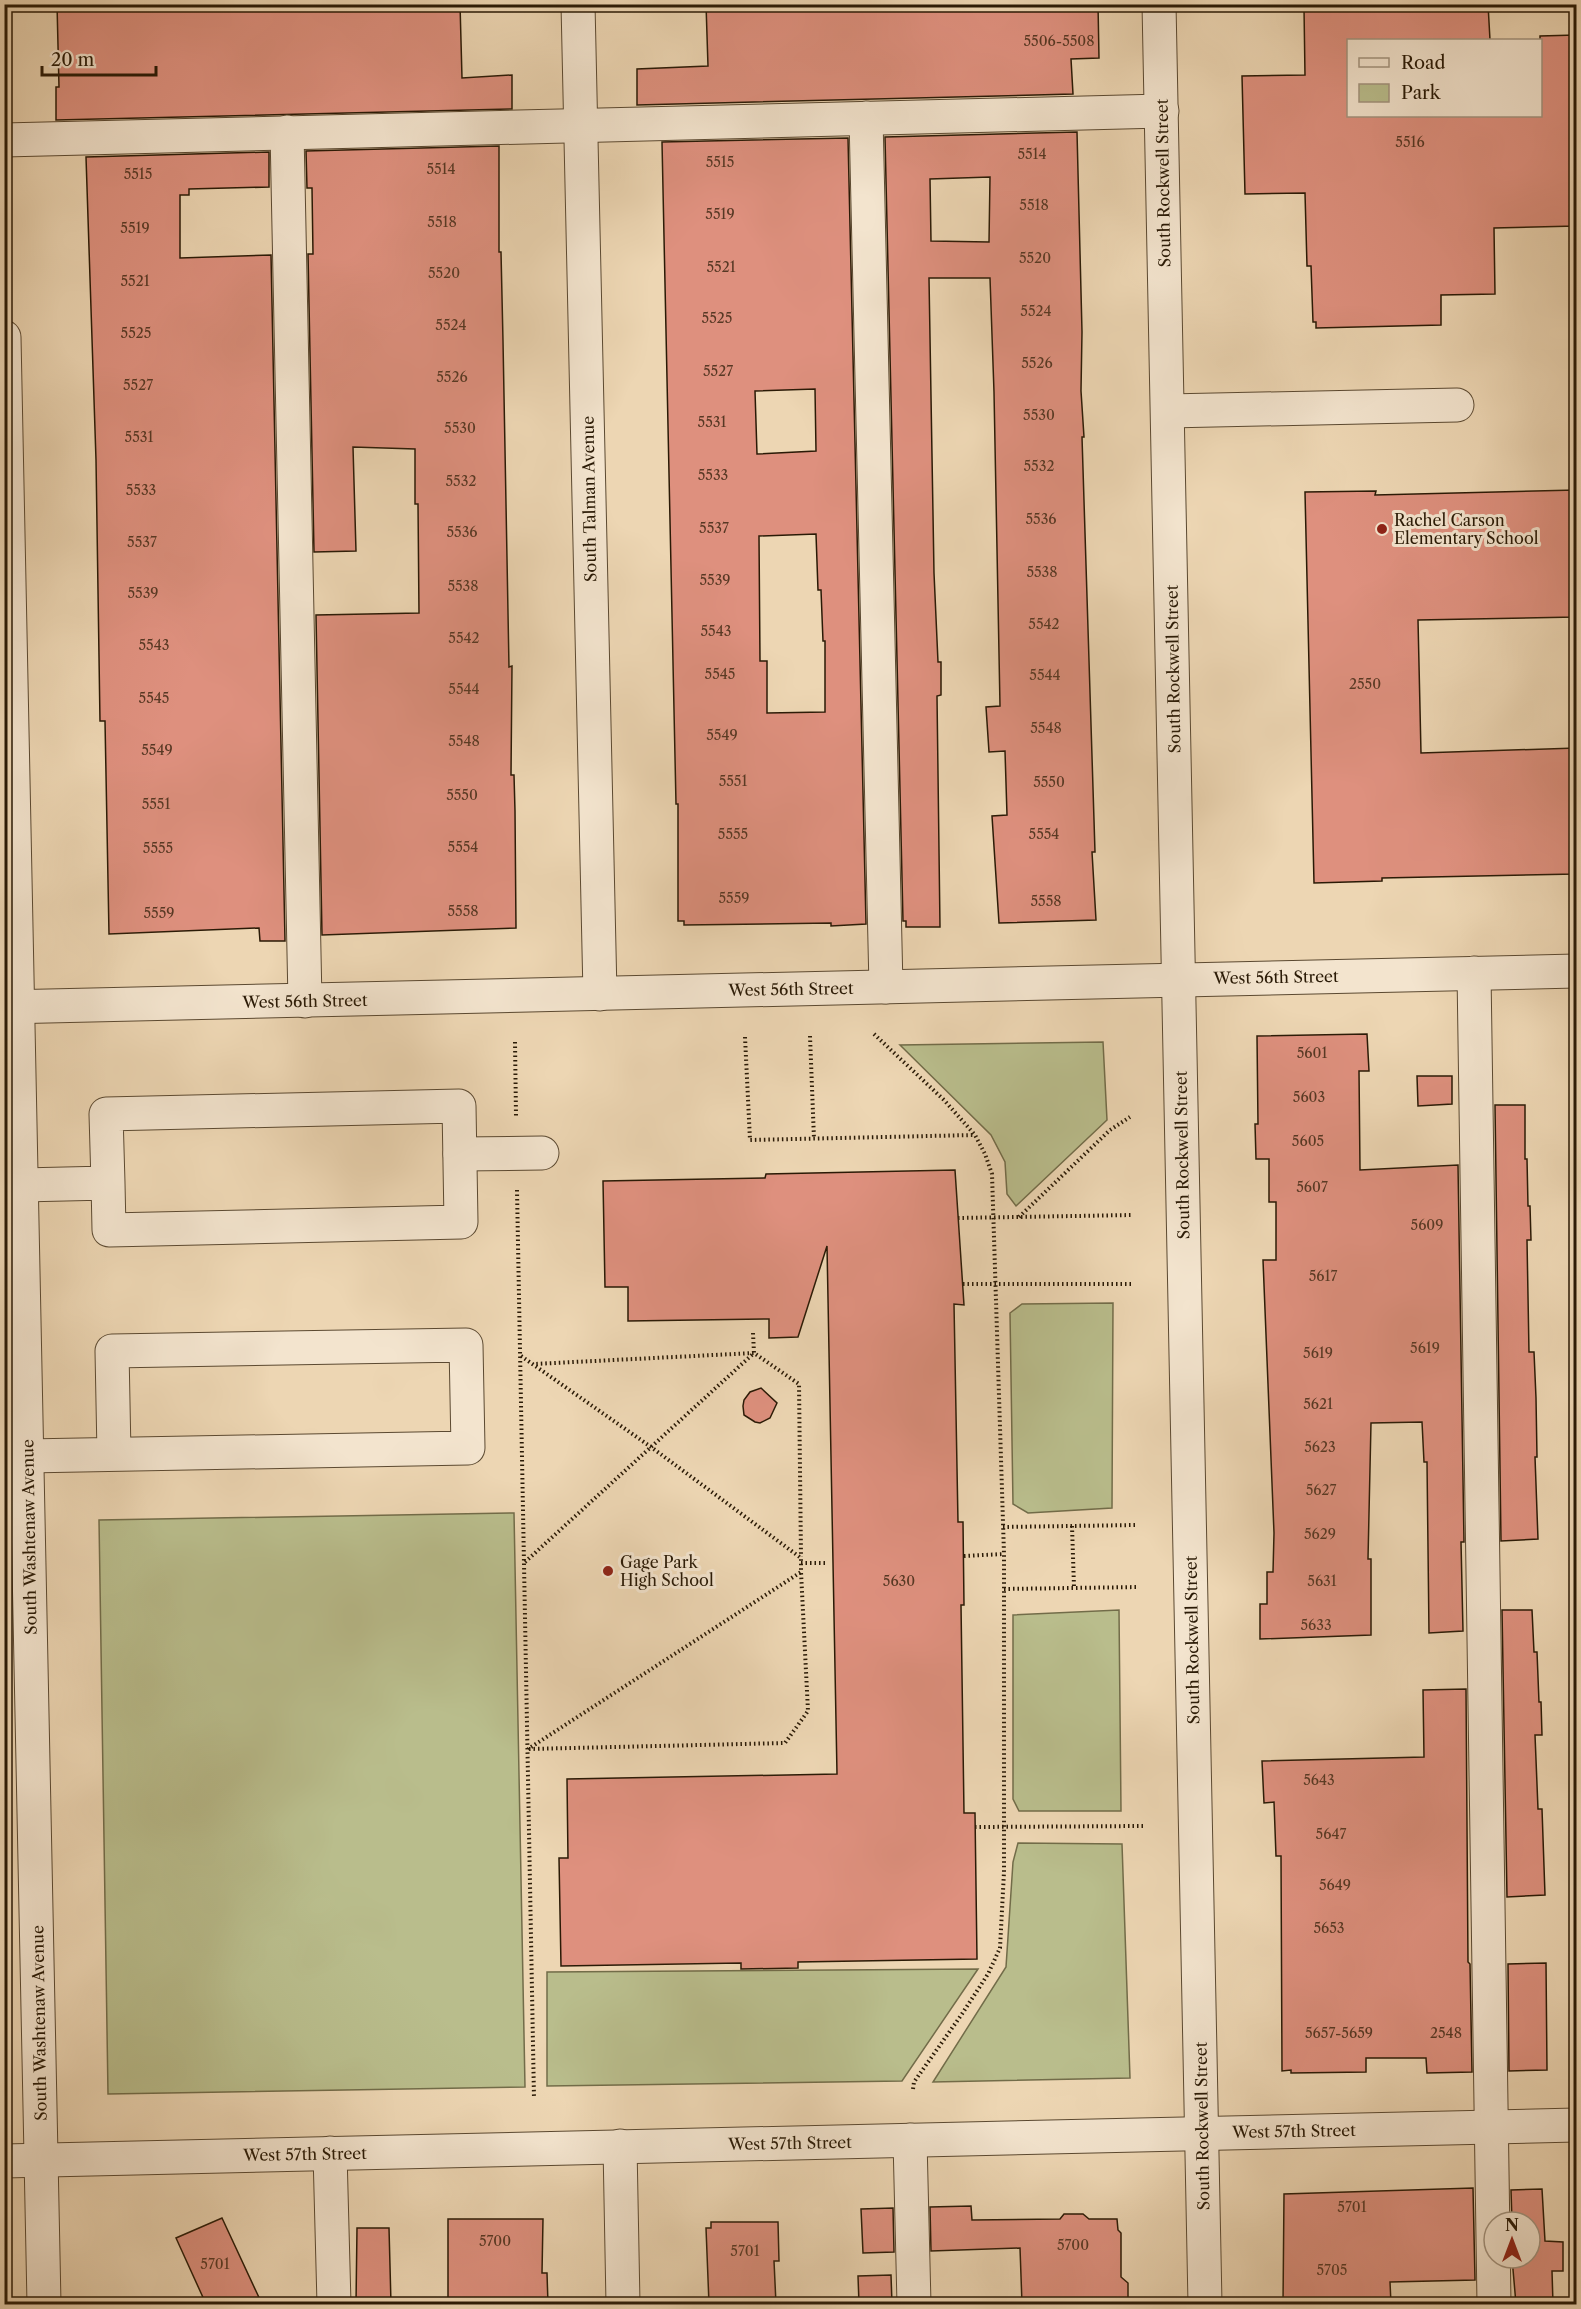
<svg xmlns="http://www.w3.org/2000/svg" width="1581" height="2309" font-family="'Libre Caslon Text',serif">
  <style>
    .green { fill: #b9bd8c; stroke: #726c49; stroke-width: 1.5 }
    .building { fill: #de907e; stroke: #2a1a06; stroke-width: 1.5; fill-rule: evenodd }
    .lines { fill: none; stroke-linecap: round; stroke-linejoin: round }
    .minor-casing { stroke: #5b4931; stroke-width: 35 }
    .path { stroke: #2a1a06; stroke-width: 4; stroke-dasharray: 1.5 3; stroke-linecap: butt }
    .minor { stroke: #f3e4ce; stroke-width: 33 }
    .poi-dot { fill: #8f2418; stroke: #f3e4ce; stroke-width: 2 }
    .labels { text-anchor: middle; stroke-width: 6; stroke-linejoin: round; paint-order: stroke }
    .number-label { font-size: 14px; fill: #573824 }
    .street-label { font-size: 16px; fill: #2a1a06; stroke: #f3e4ce }
    .poi-label { font-size: 16px; fill: #2a1a06; stroke: #f3e4ce; text-anchor: start }
  </style>
  <rect width="100%" height="100%" fill="#edd6b3"/>
  <filter id="stains"><feTurbulence type="fractalNoise" baseFrequency=".00333" numOctaves="4"/><feColorMatrix values="0 0 0 0 .2 0 0 0 0 .09 0 0 0 0 .02 0 0 0 .5 -.17"/></filter>
  <radialGradient id="worn" r=".72"><stop offset=".6" stop-color="#630" stop-opacity="0"/><stop offset="1" stop-color="#630" stop-opacity=".3"/></radialGradient>
  <g class="green">
    <path d="M1103 1042 1107 1120 1016 1206 1007 1194 1005 1162 991 1135 900 1045Z"/>
    <path d="M1113 1303 1112 1508 1028 1513 1013 1504 1010 1313 1022 1304Z"/>
    <path d="M514 1513 525 2087 108 2094 99 1520Z"/>
    <path d="M1119 1610 1121 1811H1019L1013 1799V1615Z"/>
    <path d="M1018 1843 1122 1844 1130 2078 933 2082 1006 1967 1013 1862Z"/>
    <path d="M978 1969 902 2081 547 2086V1972Z"/>
  </g>
  <g class="building">
    <path d="M57 4H460L462 78 512 75V109L56 120V87H59Z"/>
    <path d="M706 4H1098L1099 58 1071 59 1073 94 637 105V69L708 66Z"/>
    <path d="M1307 4H1488L1490 40H1348V116H1540V36L1576 35V226L1494 228 1495 294 1441 295V325L1316 328V322H1313L1311 266H1307L1305 193 1245 194 1242 76 1305 75 1304 8H1307Z"/>
    <path d="M1077 132 1082 332 1081 391 1084 437H1082L1095 852H1092L1096 920 999 923 992 816 1007 815 1005 751 989 752 986 707 1000 706 994 392 990 278H929L934 573 938 662H941V695L937 696 940 927H906V921H903L885 137ZM990 177 989 242 931 241 930 179Z"/>
    <path d="M848 138 866 924 831 926V923L684 925V921H678V804H676L675 757 662 142ZM815 389 816 451 757 454 755 391ZM816 534 818 590H821L823 641H825V712L767 713V661H760L759 536Z"/>
    <path d="M499 146V252H501L503 341 509 667 512 666 511 775H514L515 811 516 928 322 935 316 615 419 613 418 504H415V449L353 447 356 551 314 552 308 254H313L312 188H307L306 151Z"/>
    <path d="M269 152V187L189 189V195H180V258L271 255 285 941H260L259 928 109 934 105 721H100L96 460 86 157Z"/>
    <path d="M1576 490V617L1418 620 1421 753 1576 748V874L1382 878V881L1314 883 1305 492 1376 491 1375 495Z"/>
    <path d="M1367 1034 1369 1071H1359L1360 1170 1458 1165 1464 1542H1461L1463 1631 1429 1633 1427 1462H1424L1422 1422 1371 1423 1368 1559H1371V1635L1260 1639V1604H1267V1572H1273L1274 1533 1263 1260H1276V1202H1269V1159H1256L1255 1124H1258L1257 1036Z"/>
    <path d="M1417 1076H1452V1104L1418 1106Z"/>
    <path d="M1495 1105H1525V1159H1527L1528 1206H1530L1531 1240H1527L1529 1352H1534L1536 1398 1537 1457H1535L1538 1539 1501 1541Z"/>
    <path d="M955 1170 964 1305 954 1304 958 1522H963L964 1605H961L964 1813H975L977 1959 798 1962V1968L741 1969V1963L561 1966 559 1858H568L567 1779 837 1774 827 1246 798 1337 769 1338V1319L628 1321V1287H605L603 1181 765 1178 766 1174Z"/>
    <path d="M761 1388 777 1403 770 1418 760 1423 755 1422 744 1415 743 1406 744 1400 750 1392Z"/>
    <path d="M1502 1610H1532L1534 1652H1537L1539 1702H1541L1542 1735H1535L1538 1809H1542L1545 1895 1507 1897Z"/>
    <path d="M1466 1689 1468 1962 1470 1964 1472 2072 1427 2073 1426 2058H1366V2072L1291 2073V2070L1282 2071 1281 1856H1276L1274 1802 1264 1803 1262 1761 1424 1757 1423 1690Z"/>
    <path d="M1546 1963 1547 2070 1509 2071 1508 1964Z"/>
    <path d="M1473 2188 1475 2280 1390 2282 1391 2304H1283L1284 2194Z"/>
    <path d="M1542 2189 1545 2241 1563 2242V2271H1552L1553 2304H1516L1512 2258H1530V2222H1512L1511 2190Z"/>
    <path d="M971 2206 972 2220 1060 2219 1064 2214H1083L1089 2219H1117L1118 2230 1121 2233V2277L1128 2283V2304H1022L1020 2248 931 2251 930 2207Z"/>
    <path d="M893 2208 894 2252 863 2253 861 2209Z"/>
    <path d="M222 2218 262 2304H206L176 2238Z"/>
    <path d="M448 2219H543L542 2273H547L548 2304H448Z"/>
    <path d="M711 2222H778L779 2261H774L776 2304H709L706 2228H711Z"/>
    <path d="M357 2228H389L391 2304H356Z"/>
    <path d="M891 2275 892 2304H859L858 2276Z"/>
  </g>
  <g class="lines">
    <g class="minor-casing">
      <g id="minor">
        <path d="M578 4 600 994"/>
        <path d="M1159 4 1205 2304"/>
        <path d="M866 118 886 987"/>
        <path d="M287 132 305 1001"/>
        <path d="M4 140 1162 111"/>
        <path d="M4 337 44 2304"/>
        <path d="M1168 411 1457 405"/>
        <path d="M1474 973 1494 2304"/>
        <path d="M4 1007 1576 971"/>
        <path d="M460 1154 542 1153"/>
        <path d="M22 1185 108 1183 109 1230 461 1222 459 1106 106 1114 108 1183"/>
        <path d="M27 1456 468 1448 466 1345 112 1351 114 1454"/>
        <path d="M910 2140 914 2304"/>
        <path d="M620 2146 623 2304"/>
        <path d="M330 2153 334 2304"/>
        <path d="M4 2161 1576 2125"/>
      </g>
    </g>
    <g class="path">
      <path d="M874 1034 944 1100 975 1135 985 1154 992 1174 1004 1554V1872L1000 1948 988 1974 962 2014 914 2082 913 2089"/>
      <path d="M810 1036 814 1139"/>
      <path d="M745 1037 750 1140 974 1135"/>
      <path d="M515 1042 516 1116"/>
      <path d="M517 1190 534 2098"/>
      <path d="M1019 1217 1110 1130 1130 1117"/>
      <path d="M958 1218 1132 1215"/>
      <path d="M963 1284H1133"/>
      <path d="M753 1333 754 1353 799 1384 801 1557"/>
      <path d="M521 1356 651 1447 801 1558V1572L528 1749"/>
      <path d="M1072 1526 1074 1587"/>
      <path d="M1003 1527 1137 1525"/>
      <path d="M964 1556 1004 1554"/>
      <path d="M525 1562 754 1353 534 1364"/>
      <path d="M801 1563H825"/>
      <path d="M1004 1589 1139 1587"/>
      <path d="M529 1749 785 1743 808 1711 801 1572"/>
      <path d="M975 1827 1143 1826"/>
    </g>
    <use href="#minor" class="minor"/>
  </g>
  <g class="poi-dot">
    <circle cx="1382" cy="529" r="6"/>
    <circle cx="608" cy="1571" r="6"/>
  </g>
  <g class="labels">
    <g class="number-label">
      <text x="1059" y="46">5506-5508</text>
      <text x="1410" y="147">5516</text>
      <text x="1032" y="159">5514</text>
      <text x="720" y="167">5515</text>
      <text x="441" y="174">5514</text>
      <text x="138" y="179">5515</text>
      <text x="1034" y="210">5518</text>
      <text x="720" y="219">5519</text>
      <text x="442" y="227">5518</text>
      <text x="135" y="233">5519</text>
      <text x="1035" y="263">5520</text>
      <text x="721" y="272">5521</text>
      <text x="444" y="278">5520</text>
      <text x="135" y="286">5521</text>
      <text x="1036" y="316">5524</text>
      <text x="717" y="323">5525</text>
      <text x="451" y="330">5524</text>
      <text x="136" y="338">5525</text>
      <text x="1037" y="368">5526</text>
      <text x="718" y="376">5527</text>
      <text x="452" y="382">5526</text>
      <text x="138" y="390">5527</text>
      <text x="1039" y="420">5530</text>
      <text x="712" y="427">5531</text>
      <text x="460" y="433">5530</text>
      <text x="139" y="442">5531</text>
      <text x="1039" y="471">5532</text>
      <text x="713" y="480">5533</text>
      <text x="461" y="486">5532</text>
      <text x="141" y="495">5533</text>
      <text x="1041" y="524">5536</text>
      <text x="714" y="533">5537</text>
      <text x="462" y="537">5536</text>
      <text x="142" y="547">5537</text>
      <text x="1042" y="577">5538</text>
      <text x="715" y="585">5539</text>
      <text x="463" y="591">5538</text>
      <text x="143" y="598">5539</text>
      <text x="1044" y="629">5542</text>
      <text x="716" y="636">5543</text>
      <text x="464" y="643">5542</text>
      <text x="154" y="650">5543</text>
      <text x="720" y="679">5545</text>
      <text x="1045" y="680">5544</text>
      <text x="1365" y="689">2550</text>
      <text x="464" y="694">5544</text>
      <text x="154" y="703">5545</text>
      <text x="1046" y="733">5548</text>
      <text x="722" y="740">5549</text>
      <text x="464" y="746">5548</text>
      <text x="157" y="755">5549</text>
      <text x="733" y="786">5551</text>
      <text x="1049" y="787">5550</text>
      <text x="462" y="800">5550</text>
      <text x="156" y="809">5551</text>
      <text x="733" y="839">5555</text>
      <text x="1044" y="839">5554</text>
      <text x="463" y="852">5554</text>
      <text x="158" y="853">5555</text>
      <text x="734" y="903">5559</text>
      <text x="1046" y="906">5558</text>
      <text x="463" y="916">5558</text>
      <text x="159" y="918">5559</text>
      <text x="1312" y="1058">5601</text>
      <text x="1309" y="1102">5603</text>
      <text x="1308" y="1146">5605</text>
      <text x="1312" y="1192">5607</text>
      <text x="1427" y="1230">5609</text>
      <text x="1323" y="1281">5617</text>
      <text x="1425" y="1353">5619</text>
      <text x="1318" y="1358">5619</text>
      <text x="1318" y="1409">5621</text>
      <text x="1320" y="1452">5623</text>
      <text x="1321" y="1495">5627</text>
      <text x="1320" y="1539">5629</text>
      <text x="899" y="1586">5630</text>
      <text x="1322" y="1586">5631</text>
      <text x="1316" y="1630">5633</text>
      <text x="1319" y="1785">5643</text>
      <text x="1331" y="1839">5647</text>
      <text x="1335" y="1890">5649</text>
      <text x="1329" y="1933">5653</text>
      <text x="1339" y="2038">5657-5659</text>
      <text x="1446" y="2038">2548</text>
      <text x="1352" y="2212">5701</text>
      <text x="495" y="2246">5700</text>
      <text x="1073" y="2250">5700</text>
      <text x="745" y="2256">5701</text>
      <text x="215" y="2269">5701</text>
      <text x="1332" y="2275">5705</text>
    </g>
    <g class="street-label">
      <text transform="translate(1163 183) rotate(-91)" y="6">South Rockwell Street</text>
      <text transform="translate(589 499) rotate(-91)" y="6">South Talman Avenue</text>
      <text transform="translate(1173 669) rotate(-91)" y="6">South Rockwell Street</text>
      <text transform="translate(1276 977) rotate(-1)" y="6">West 56th Street</text>
      <text transform="translate(791 989) rotate(-1)" y="6">West 56th Street</text>
      <text transform="translate(305 1001) rotate(-1)" y="6">West 56th Street</text>
      <text transform="translate(1182 1155) rotate(-91)" y="6">South Rockwell Street</text>
      <text transform="translate(29 1537) rotate(-91)" y="6">South Washtenaw Avenue</text>
      <text transform="translate(1192 1640) rotate(-91)" y="6">South Rockwell Street</text>
      <text transform="translate(39 2023) rotate(-91)" y="6">South Washtenaw Avenue</text>
      <text transform="translate(1202 2126) rotate(-91)" y="6">South Rockwell Street</text>
      <text transform="translate(1294 2131) rotate(-1)" y="6">West 57th Street</text>
      <text transform="translate(790 2143) rotate(-1)" y="6">West 57th Street</text>
      <text transform="translate(305 2154) rotate(-1)" y="6">West 57th Street</text>
    </g>
    <g class="poi-label">
      <text x="1394" y="526">Rachel Carson<tspan x="1394" dy="18">Elementary School</tspan></text>
      <text x="620" y="1568">Gage Park<tspan x="620" dy="18">High School</tspan></text>
    </g>
  </g>
  <rect width="1581" height="2309" fill="none" stroke="#edd6b3" stroke-width="24"/>
  <rect x="6" y="6" width="1569" height="2297" fill="none" stroke="#2a1a06" stroke-width="3"/>
  <rect x="12" y="12" width="1557" height="2285" fill="none" stroke="#2a1a06" stroke-width="1.5"/>
  <rect x="1347" y="39" width="195" height="78" fill="#f3e4ce" stroke="#a3937e" stroke-width="1.5"/>
  <rect x="1359" y="58" width="30" height="9" fill="#f3e4ce" stroke="#a3937e" stroke-width="1.5"/>
  <text x="1401" y="69" font-size="18" fill="#2a1a06">Road</text>
  <rect x="1359" y="84" width="30" height="18" fill="#b9bd8c" stroke="#a3937e" stroke-width="1.5"/>
  <text x="1401" y="99" font-size="18" fill="#2a1a06">Park</text>
  <g transform="translate(1512 2240)"><circle r="28" fill="#f3e4ce" stroke="#a3937e" stroke-width="1.5"/>
  <path d="M0-4.5L10 22L0 15L-10 22Z" fill="#8f2418"/>
  <text y="-9" font-size="16" font-weight="bold" text-anchor="middle" fill="#2a1a06">N</text>
  </g>
  <path d="M42 66v9h114v-9" fill="none" stroke="#2a1a06" stroke-width="3"/>
  <text x="51" y="66" font-size="18" fill="#2a1a06" stroke="#f3e4ce" stroke-width="4.5" paint-order="stroke">20 m</text>
  <rect width="100%" height="100%" filter="url(#stains)"/>
  <rect width="100%" height="100%" fill="url(#worn)"/>
</svg>
